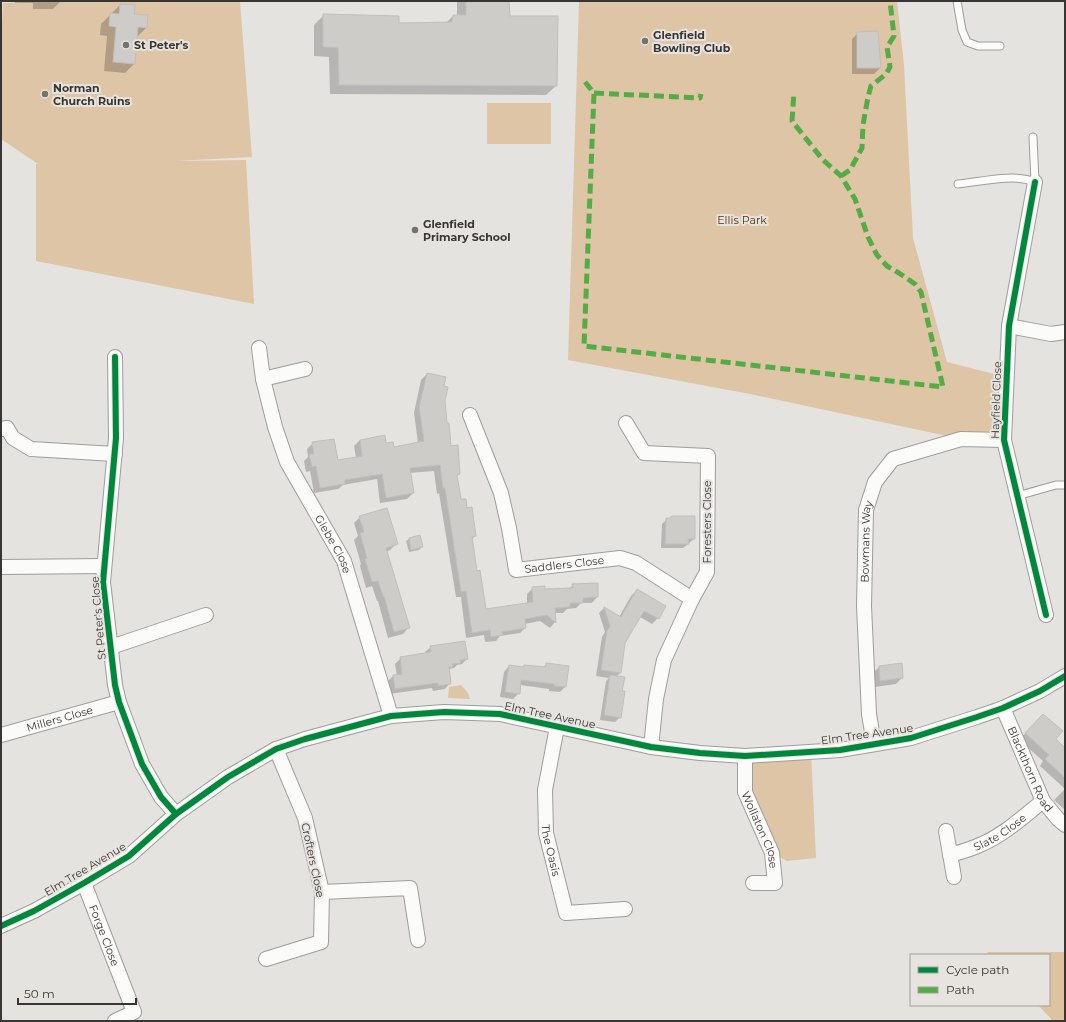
<svg xmlns="http://www.w3.org/2000/svg" width="1066" height="1022" font-family="Montserrat,sans-serif">
  <style>
    .green { fill: #dec5a6 }
    .forest { fill: #dec3a0 }
    .shadow { fill: #0003 }
    .building { fill: #ceccc9; stroke: #c0bfbd }
    .lines { fill: none; stroke-linecap: round; stroke-linejoin: round }
    .service-casing { stroke: #9f9d9b; stroke-width: 9 }
    .minor-casing { stroke: #9f9d9b; stroke-width: 16 }
    .service { stroke: #fbfbfa; stroke-width: 7 }
    .minor { stroke: #fbfbfa; stroke-width: 14 }
    .quiet { stroke: #55ac45; stroke-width: 5; stroke-dasharray: 10 5; stroke-linecap: butt }
    .cycleway-casing { stroke: #e7e3de; stroke-width: 8 }
    .cycleway { stroke: #00873e; stroke-width: 6 }
    .poi-dot { fill: #757370; stroke: #e7e3de; stroke-width: 1.5 }
    .labels { text-anchor: middle; stroke-width: 4; stroke-linejoin: round; paint-order: stroke }
    .poi-label { font-size: 11px; font-weight: bold; fill: #383634; stroke: #e7e3de; text-anchor: start }
    .park-label { font-size: 11px; fill: #513200; stroke: #e7e3de }
    .street-label { font-size: 11px; fill: #383634; stroke: #e7e3de }
  </style>
  <rect width="100%" height="100%" fill="#e5e3e0"/>
  <g class="green">
    <path d="M50 1H240L252 157 176 161 246 160 254 304 36 261V164H38L1 139V39L3 3Z"/>
    <path d="M579 1H897L904 65 913 238 947 362 1006 377 1004 440 961 439 755 395 568 360Z"/>
    <rect x="487" y="103" width="64" height="41"/>
    <path d="M461 685 468 693 470 699 448 698 449 687Z"/>
    <path d="M811 751 816 858 787 861 772 853 745 788V756Z"/>
  </g>
  <path class="forest" d="M987 952H1065V1021H1053L1038 1005H1049V955H990Z"/>
  <g class="shadow">
    <path d="M15 1H61L53 9H33V3H15Z"/>
    <path d="M166 1H212L210 2Z"/>
    <path d="M457 1H508L509 17 556 86 546 95 330 94 329 57 314 56V25L324 15 399 24 446 23 453 16H457Z"/>
    <path d="M120 5 133 14 146 28 136 38 134 64 125 73 104 71 107 36 100 35 101 24Z"/>
    <path d="M858 33 880 68 874 74H852V39Z"/>
    <path d="M427 374 443 387 444 401 451 447 459 474 457 476 460 500 466 509 475 536 472 539 476 572 485 611 527 604V594L533 588 544 590 569 589 573 585 597 584V597L592 603H581L576 608 567 609 563 613H555V622L550 628 540 621 525 624V628L520 633 500 636 496 641 485 642 484 635 466 638 461 597H456L439 493 437 494 434 471 409 473 413 493 407 499 380 503 377 479 343 485 338 489 314 493 310 471 306 472 304 461 308 457 307 449 313 443 337 461 356 458 354 446 360 440 385 445 393 448 418 443 414 413 421 380Z"/>
    <path d="M360 517 396 544 390 550 386 552 409 627 403 634 388 638 378 601H377L372 586 366 588 360 566 361 564 354 540 358 536 354 523Z"/>
    <path d="M671 517 694 539 683 548H661L662 524 667 519H670Z"/>
    <path d="M419 536 422 547 419 550 409 552 406 541 409 539Z"/>
    <path d="M637 590 658 618 652 624 640 617 624 643 620 673 616 677 621 692 620 717 615 722 600 720 606 681 609 678 596 676 602 637 605 632 599 613 604 608 619 617 631 596Z"/>
    <path d="M431 647 467 659 462 664 457 665 454 668 449 669 450 683 445 689 433 691 432 688 389 694 387 682 393 676H397L395 664 401 658 426 654 425 652Z"/>
    <path d="M547 664 565 687 560 692 549 691V689L520 685 519 693 513 699 500 697 504 672 509 666 522 668 524 666 543 668Z"/>
    <path d="M901 664 902 678 896 684 875 687 873 673 879 667Z"/>
    <path d="M1037 721 1065 749V810L1054 800 1065 789 1040 766 1043 761 1019 740Z"/>
  </g>
  <g class="building">
    <path d="M466 1H509L510 16H558L557 86 339 85 338 48 323 47V14L399 16V23L452 22 453 15H466Z"/>
    <path d="M120 4 135 5 134 14 148 15 147 28 138 27 135 64 113 62 116 27 109 26 110 13 119 14Z"/>
    <path d="M878 31 881 68H857V32Z"/>
    <path d="M427 373 446 377 444 386 448 387 445 401 447 423H449L451 446 458 445 460 474 457 475 461 499H466L467 508 472 507 476 536 472 537 477 571 480 570 486 609 533 602 532 587 545 586V589L573 588 572 584 598 583V597L583 598V603H570V607L555 608 556 623 547 615 525 619 526 628 502 632 503 635 491 637 490 630 472 633 466 591 461 592 445 488H443L440 465 410 468 414 493 386 498 382 474 345 480V484L320 488 316 466 312 467 309 454H314L312 442 334 439 338 460 362 456 360 440 385 435 386 443 393 442 394 447 424 441 419 407Z"/>
    <path d="M387 508 398 544 386 548 410 628 394 632 384 596H383L378 581 372 582 365 559 367 558 360 533 364 532 359 516Z"/>
    <path d="M671 516H695V539H688L689 544H665L666 518H671Z"/>
    <path d="M420 535 423 547 411 550 409 538Z"/>
    <path d="M637 589 666 606 659 619 644 611 625 643 621 673 601 670 607 631 610 626 604 607 621 617Z"/>
    <path d="M465 641 468 659 460 660 461 663 452 664 453 667H449L451 684 438 686V683L395 689 393 675 402 674 400 657 431 652 430 646Z"/>
    <path d="M546 663 569 666 566 687 554 686V684L521 680 520 694 505 692 509 665 523 667 524 665 546 667Z"/>
    <path d="M902 663 903 678 880 681 879 666Z"/>
    <path d="M610 675 625 677 622 691H625L621 718 604 715Z"/>
    <path d="M1043 714 1063 731 1056 739 1065 748V778L1045 759 1049 755 1025 733Z"/>
  </g>
  <g class="lines">
    <g class="service-casing">
      <g id="service">
        <path d="M957 1 962 30 967 42 978 46H1000"/>
        <path d="M958 184C980 182 1014 173 1035 182L1033 137"/>
        <path d="M1017 496 1056 485H1065"/>
      </g>
    </g>
    <g class="minor-casing">
      <g id="minor">
        <path d="M1035 182 1009 326 1004 440 1046 615"/>
        <path d="M1009 326 1051 334 1065 332"/>
        <path id="s1" d="M259 348 263 379 275 427 287 462 344 561 391 716"/>
        <path d="M115 357 116 438 103 582 115 685 119 702 142 764 161 797 176 814"/>
        <path d="M263 379 305 369"/>
        <path id="s2" d="M470 415 501 493 509 528 516 570 620 558 636 563 692 599"/>
        <path d="M626 423 644 453 708 456 707 572 692 599 664 660 656 699 651 747"/>
        <path d="M1 429 7 428 13 438 31 449 115 454"/>
        <path d="M1 567 104 566"/>
        <path d="M111 647 206 615"/>
        <path id="s3" d="M1003 708 1043 801 1058 819 1065 825"/>
        <path id="s4" d="M557 727 545 790 546 833 566 913 625 909"/>
        <path id="s5" d="M1 735 119 702"/>
        <path id="s6" d="M874 744 869 714 864 606 866 510 875 482 893 459 961 439 1004 440"/>
        <path id="s7" d="M745 756V792L772 853 775 883H753"/>
        <path d="M946 831 954 877"/>
        <path id="s8" d="M950 855C961 852 972 849 982 844 1005 834 1024 816 1043 801"/>
        <path id="s9" d="M84 883 134 1012 115 1021"/>
        <path d="M322 892 410 888 418 940"/>
        <path d="M1 926 34 911 84 883 129 856 176 814 228 777 276 749 305 739 391 716 444 712 500 714 651 747 700 753 745 756 840 750 911 738 977 717 1003 708 1040 691 1065 676"/>
        <path d="M266 959 321 942 322 892 305 818 276 749"/>
      </g>
    </g>
    <use href="#service" class="service"/>
    <use href="#minor" class="minor"/>
    <g class="quiet">
      <path d="M585 82 594 93 584 346 943 387 921 292 915 284 899 273 887 266 877 255 868 237 855 199 841 176 823 160 792 121 794 92"/>
      <path d="M594 93 700 98 701 94"/>
      <path d="M841 176 850 170 862 148 863 125 868 97 871 86 886 74 890 67 887 47 894 36 890 1"/>
    </g>
    <g class="cycleway-casing">
      <g id="cycleway">
        <path d="M1035 182 1009 326 1004 440 1046 615"/>
        <path d="M115 357 116 438 103 582 115 685 119 702 142 764 161 797 176 814"/>
        <path d="M1 926 34 911 84 883 129 856 176 814 228 777 276 749 305 739 391 716 444 712 500 714 651 747 700 753 745 756 840 750 911 738 977 717 1003 708 1040 691 1065 676"/>
      </g>
    </g>
    <use href="#cycleway" class="cycleway"/>
  </g>
  <g class="poi-dot">
    <circle cx="645" cy="41" r="4"/>
    <circle cx="126" cy="45" r="4"/>
    <circle cx="45" cy="94" r="4"/>
    <circle cx="415" cy="230" r="4"/>
  </g>
  <g class="labels">
    <g class="poi-label">
      <text x="653" y="39">Glenfield<tspan x="653" dy="13">Bowling Club</tspan></text>
      <text x="134" y="49">St Peter's</text>
      <text x="53" y="92">Norman<tspan x="53" dy="13">Church Ruins</tspan></text>
      <text x="423" y="228">Glenfield<tspan x="423" dy="13">Primary School</tspan></text>
    </g>
    <g class="park-label">
      <text x="742" y="224">Ellis Park</text>
    </g>
    <g class="street-label">
      <text transform="translate(996 400) rotate(-88)" y="4">Hayfield Close</text>
      <text transform="translate(707 522) rotate(-90)" y="4">Foresters Close</text>
      <text dy="4" stroke="none"><textPath href="#s6" startOffset="203">Bowmans Way</textPath></text>
      <text dy="4" stroke="none"><textPath href="#s1" startOffset="212">Glebe Close</textPath></text>
      <text dy="4" stroke="none"><textPath href="#s2" startOffset="211">Saddlers Close</textPath></text>
      <text transform="translate(98 618) rotate(-95)" y="4">St Peter's Close</text>
      <text transform="translate(550 715) rotate(12)" y="4">Elm Tree Avenue</text>
      <text dy="4" stroke="none"><textPath href="#s5" startOffset="61">Millers Close</textPath></text>
      <text transform="translate(867 734) rotate(-8)" y="4">Elm Tree Avenue</text>
      <text dy="4" stroke="none"><textPath href="#s3" startOffset="67">Blackthorn Road</textPath></text>
      <text dy="4" stroke="none"><textPath href="#s7" startOffset="77">Wollaton Close</textPath></text>
      <text dy="4" stroke="none"><textPath href="#s8" startOffset="55">Slate Close</textPath></text>
      <text dy="4" stroke="none"><textPath href="#s4" startOffset="125">The Oasis</textPath></text>
      <text transform="translate(313 860) rotate(78)" y="4">Crofters Close</text>
      <text transform="translate(85 869) rotate(-31)" y="4">Elm Tree Avenue</text>
      <text dy="4" stroke="none"><textPath href="#s9" startOffset="56">Forge Close</textPath></text>
    </g>
  </g>
  <rect width="1066" height="1022" fill="none" stroke="#383634" stroke-width="4"/>
  <rect x="910" y="954" width="140" height="52" fill="#e7e3de" stroke="#a19e9a"/>
  <rect x="918" y="967" width="20" height="6" fill="#00873e" stroke="#a19e9a"/>
  <text x="946" y="974" font-size="12" fill="#383634">Cycle path</text>
  <rect x="918" y="987" width="20" height="6" fill="#55ac45" stroke="#a19e9a"/>
  <text x="946" y="994" font-size="12" fill="#383634">Path</text>
  <path d="M18 998v6h118v-6" fill="none" stroke="#383634" stroke-width="2"/>
  <text x="24" y="998" font-size="12" fill="#383634" stroke="#e7e3de" stroke-width="3" paint-order="stroke">50 m</text>
</svg>
